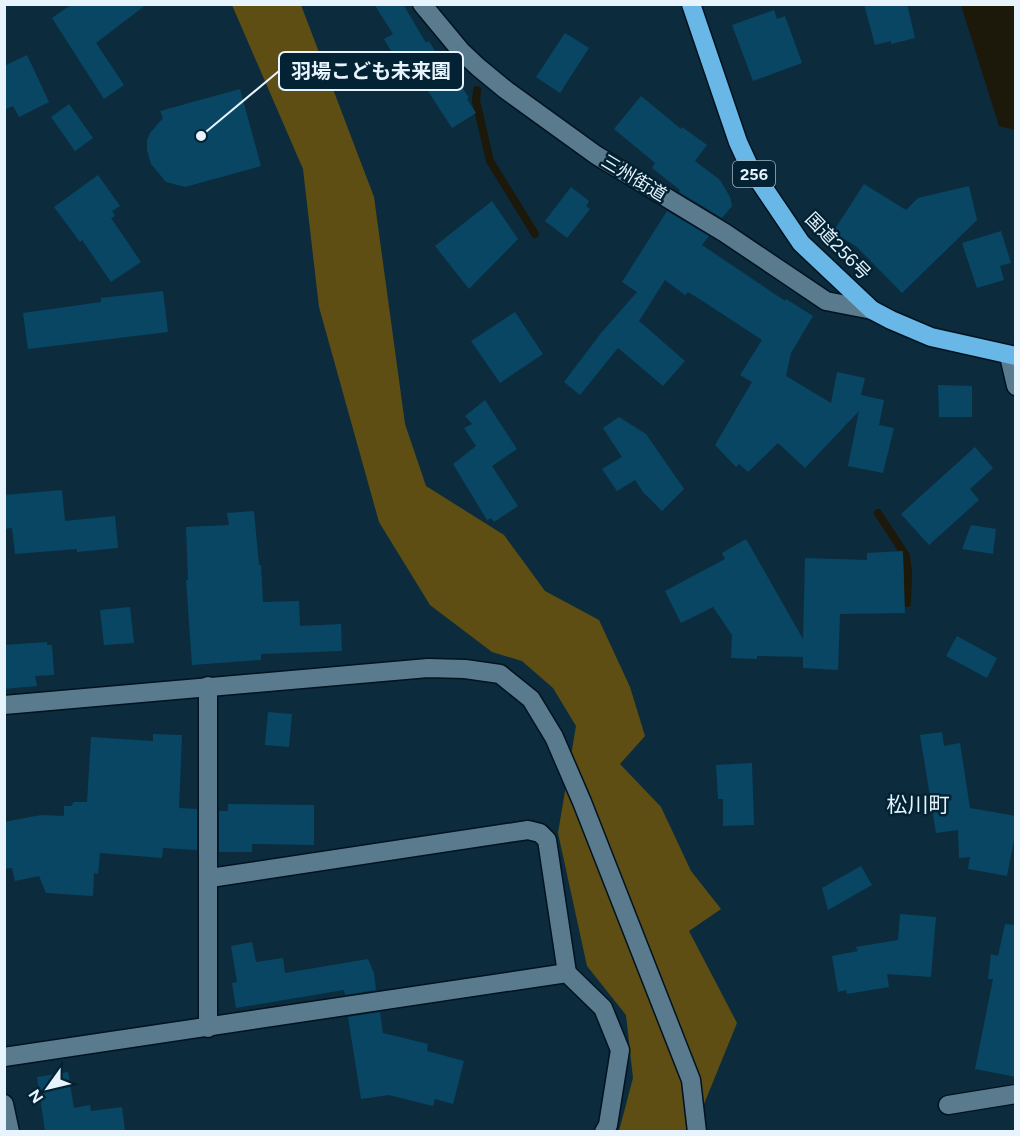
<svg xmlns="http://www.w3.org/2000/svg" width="1020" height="1136" font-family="Figtree,'Noto Sans JP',sans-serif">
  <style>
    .forest { fill: #5e4e14 }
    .water { fill: #1c180a }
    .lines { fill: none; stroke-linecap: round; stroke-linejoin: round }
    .stream { stroke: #1c180a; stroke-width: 8 }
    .building { fill: #084664 }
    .street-casing { stroke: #001320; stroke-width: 21 }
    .secondary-casing { stroke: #001320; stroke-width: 21 }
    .highway-casing { stroke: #001320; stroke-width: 21 }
    .street { stroke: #5a7a8e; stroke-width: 18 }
    .secondary { stroke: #5a7a8e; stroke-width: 18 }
    .highway { stroke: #68b7e7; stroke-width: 18 }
    .labels { text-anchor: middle; stroke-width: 5; stroke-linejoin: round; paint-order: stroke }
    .shield { fill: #032233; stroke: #a3b5c1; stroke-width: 1.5 }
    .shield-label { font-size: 16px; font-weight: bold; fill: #e7f4fe }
    .street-label { font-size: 18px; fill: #e7f4fe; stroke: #032233 }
    .quarter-label { font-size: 21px; fill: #e7f4fe; stroke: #032233 }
    .leader { fill: none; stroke: #e7f4fe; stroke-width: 2 }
    .callout-dot { fill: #e7f4fe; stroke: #032233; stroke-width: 2 }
    .callout { fill: #032233; stroke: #e7f4fe; stroke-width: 2 }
    .callout-label { font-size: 20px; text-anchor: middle; font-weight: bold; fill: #e7f4fe }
  </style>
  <rect width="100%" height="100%" fill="#0c2c3d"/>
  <path class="forest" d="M232 5H301L374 197 405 424 426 486 504 535 545 591 599 620 630 687 645 736 620 764 661 807 691 871 721 909 689 931 737 1023 693 1131H619L633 1078 626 1015 587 966 558 833 576 726 553 688 522 661 492 652 430 605 379 522 319 307 303 169Z"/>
  <path class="water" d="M961 5H1015V130L999 126Z"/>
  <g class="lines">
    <g class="stream">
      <path d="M477 90 476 101 490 161 535 234"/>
      <path d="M878 513 906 556 908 572 907 603"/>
    </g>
  </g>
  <g class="building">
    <path d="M72 4H147L96 43 124 85 104 99 52 18Z"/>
    <path d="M374 4H403L426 43 429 41 452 80 456 78 469 98 467 99 476 113 452 128 424 85 415 91 384 39 393 34Z"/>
    <path d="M864 4H907L915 38 891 44V41L875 45Z"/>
    <path d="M774 10 777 19 785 16 802 63 753 81 732 25Z"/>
    <path d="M565 33 589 48 560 93 536 77Z"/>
    <path d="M27 55 49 102 19 117 13 106 4 110V66Z"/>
    <path d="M240 89 261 166 185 187 166 182 151 164 147 150V140L150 133 163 118 160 111Z"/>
    <path d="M641 96 681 129 682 127 707 145 695 161 720 180 730 197 732 206 722 218 679 192 680 190 652 168 655 163 614 129Z"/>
    <path d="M69 104 93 138 75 151 51 117Z"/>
    <path d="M98 175 120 206 112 211 115 216 111 218 141 262 111 282 82 240 80 242 54 207Z"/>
    <path d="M864 184 906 210 918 198 969 186 977 220 902 293 857 247 833 232Z"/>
    <path d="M571 187 589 201 586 206 590 209 567 238 545 221Z"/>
    <path d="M492 201 518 239 469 289 435 246Z"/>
    <path d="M667 211 709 236 702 245 785 301 786 299 813 316 791 353 786 376 831 403 837 372 865 378 861 395 884 400 879 425 894 428 883 473 848 466 859 411 805 468 778 443 748 472 739 464 736 467 715 445 752 382 740 375 762 340 701 300 688 292 685 295 665 280 639 321 685 361 663 386 618 348 580 395 564 382 601 333 637 292 622 282Z"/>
    <path d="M1001 231 1011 263 1000 266 1004 280 977 288 962 243Z"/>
    <path d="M163 291 168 332 28 349 23 313 101 302V298Z"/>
    <path d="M515 312 543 354 500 383 471 341Z"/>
    <path d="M938 385 972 386V417H939Z"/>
    <path d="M485 400 517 449 492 466 518 506 494 522 491 518 487 520 453 464 476 446 464 428 472 424 465 416Z"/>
    <path d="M619 417 646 434 684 489 662 511 643 492 635 480 617 491 602 469 622 457 603 428Z"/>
    <path d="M975 447 993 468 970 489 979 500 929 545 901 514Z"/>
    <path d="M62 490 65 521 115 516 118 548 77 552V549L15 554 12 528 4 529V495Z"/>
    <path d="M254 511 259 565H261L263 602 299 601 300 626 341 624 342 651 261 654V660L192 665 186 580H188L186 527 229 525 227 513Z"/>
    <path d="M971 525 996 529 993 554 962 549Z"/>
    <path d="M746 539 803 639 805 558 867 560V553L903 551 905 613 840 614 838 670 803 668V657L757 656V659L731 658 732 635 713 607 681 623 665 591 725 559 722 553Z"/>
    <path d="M130 607 134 643 104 645 100 610Z"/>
    <path d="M957 636 997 658 987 678 946 656Z"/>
    <path d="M47 642V645H52L54 675 35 676 37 686 4 689V645Z"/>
    <path d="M268 712 292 714 289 747 265 745Z"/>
    <path d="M942 732 944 746 960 743 970 808 1016 816V829L1007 876 968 869 970 857 959 858 958 830 936 833 920 735Z"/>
    <path d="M153 734 182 735 179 808 197 809V850L163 848 162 858 100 853 98 874 94 873 93 896 46 893 39 876 15 881 12 868 4 869V822L41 815 64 816V806H71L74 802H87L91 737 153 741Z"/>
    <path d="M752 763 754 825 723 826V799H718L716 765Z"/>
    <path d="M228 804 314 805V845L252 844V852H219V811H228Z"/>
    <path d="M861 866 872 885 828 910 822 888Z"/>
    <path d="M900 914 936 917 931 977 887 974 889 987 847 994 846 990 838 992 832 956 858 951 856 947 898 940Z"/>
    <path d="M1005 924 1016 925V1077L975 1069 993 979H988L991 954 998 956Z"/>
    <path d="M252 942 256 962 283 958 285 973 368 959 374 973 376 990 345 995 344 990 236 1008 232 983 237 982 231 946Z"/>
    <path d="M380 1012 383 1033 428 1044 427 1051 464 1061 453 1104 435 1099 433 1106 389 1095 361 1099 348 1017Z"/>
    <path d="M68 1072 74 1108 90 1105 91 1111 122 1107 125 1131H45L37 1077Z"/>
  </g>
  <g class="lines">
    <g class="street-casing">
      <g id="street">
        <path d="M422 4 461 51 478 67 506 90 596 155 725 233 826 301 872 310"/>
        <path d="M210 878 528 830 540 833 547 840 567 973"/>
        <path d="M208 1028V686"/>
        <path d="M4 1057 567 973 603 1008 620 1050 608 1125 604 1132"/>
        <path d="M948 1105 1016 1094"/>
      </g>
    </g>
    <g class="secondary-casing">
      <g id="secondary">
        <path d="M1009 356 1016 386"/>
        <path d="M4 705 428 668 465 669 500 674 531 699 554 737 582 802 691 1080 697 1132"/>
        <path d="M4 1104 10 1132"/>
      </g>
    </g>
    <g class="highway-casing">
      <path id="highway" d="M691 4 738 142 749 166 801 243 872 310 891 320 931 337 1016 356"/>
    </g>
    <use href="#street" class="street"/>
    <use href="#secondary" class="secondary"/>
    <use href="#highway" class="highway"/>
  </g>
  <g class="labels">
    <rect class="shield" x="733" y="161" width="42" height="26" rx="4.5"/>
    <g class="shield-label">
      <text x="754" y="180">256</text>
    </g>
    <g class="street-label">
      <text transform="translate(634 178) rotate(31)" y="6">三州街道</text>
      <text transform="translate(838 246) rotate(46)" y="6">国道256号</text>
    </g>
    <g class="quarter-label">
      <text x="918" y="812">松川町</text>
    </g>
  </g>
  <path class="leader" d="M201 136L279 71"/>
  <circle class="callout-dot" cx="201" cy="136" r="6"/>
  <rect class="callout" x="279" y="52" width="184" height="38" rx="6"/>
  <g class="callout-label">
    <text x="371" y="78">羽場こども未来園</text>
  </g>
  <rect width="1020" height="1136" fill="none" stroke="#e7f4fe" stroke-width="12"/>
  <g transform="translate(48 1088) rotate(236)" stroke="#032233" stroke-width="4.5" paint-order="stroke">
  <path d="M0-4.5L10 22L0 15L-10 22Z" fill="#e7f4fe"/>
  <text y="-9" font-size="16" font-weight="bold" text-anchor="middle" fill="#e7f4fe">N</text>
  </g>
</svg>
